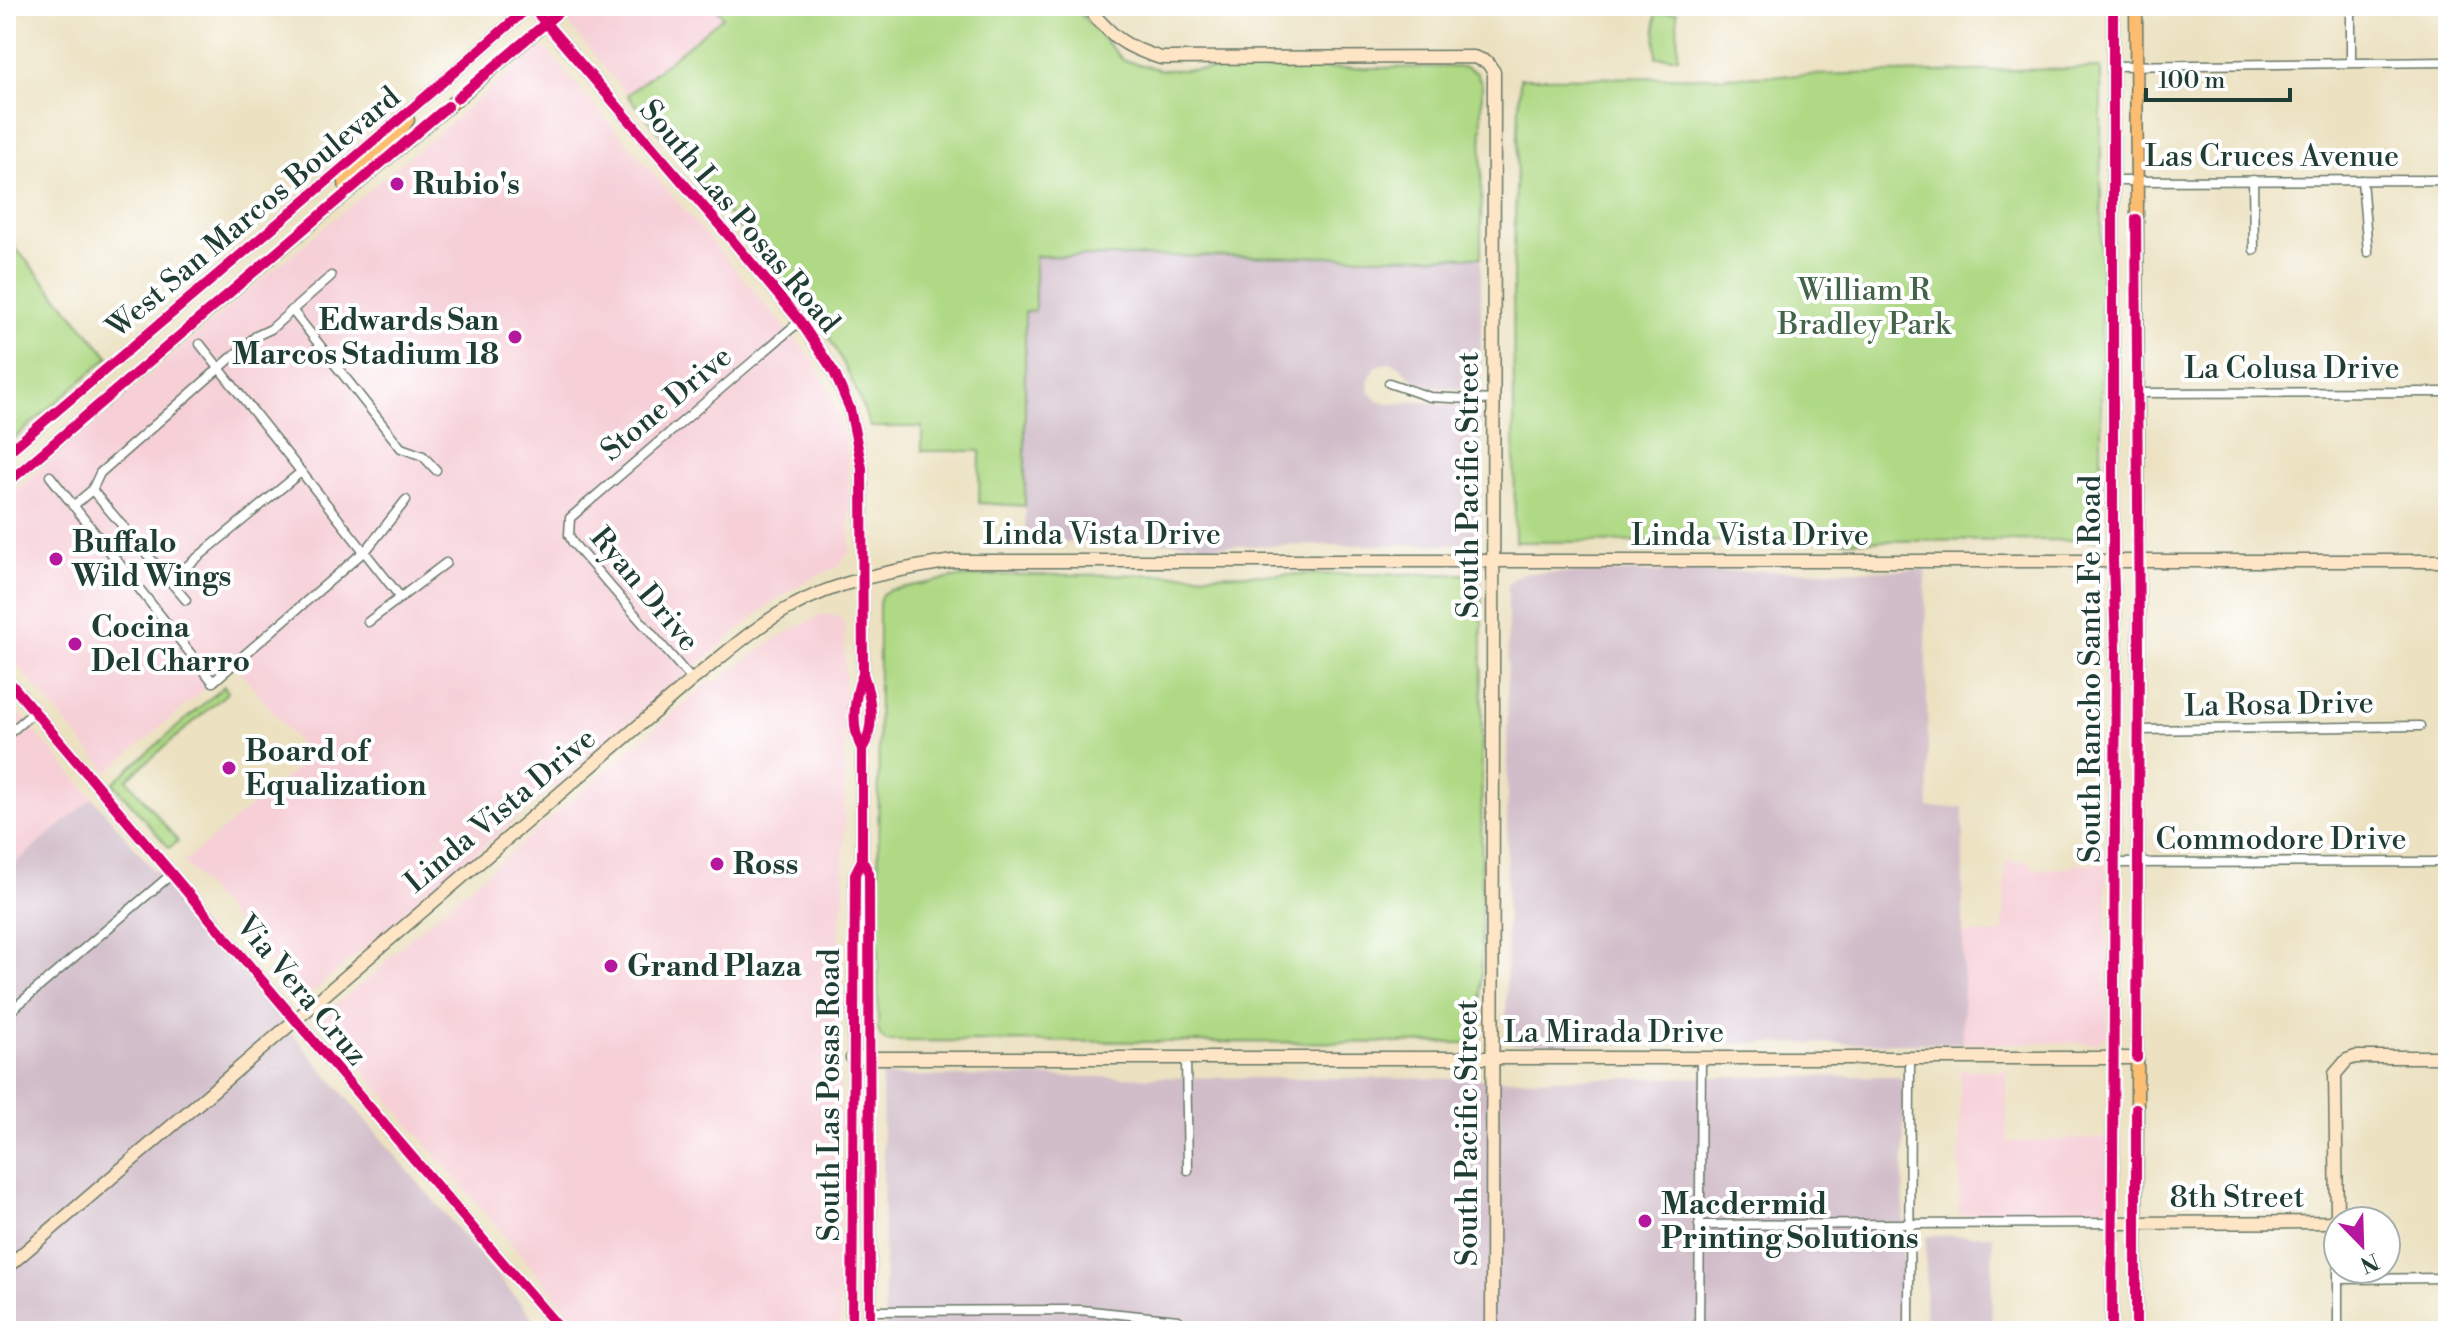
<svg xmlns="http://www.w3.org/2000/svg" width="2454" height="1337" font-family="'Libre Bodoni',serif">
  <style>
    .built { fill: #f6cfd7 }
    .industrial { fill: #d1bdc9 }
    .green { fill: #afd984; stroke: #678b5c; stroke-width: 2 }
    .lines { fill: none; stroke-linecap: round; stroke-linejoin: round }
    .street-casing { stroke: #677766; stroke-width: 11 }
    .secondary-casing { stroke: #677766; stroke-width: 15 }
    .primary-casing { stroke: #677766; stroke-width: 15 }
    .street { stroke: #fff; stroke-width: 8 }
    .secondary { stroke: #fee5c5; stroke-width: 12 }
    .primary { stroke: #fcbd6f; stroke-width: 12 }
    .cycleway-casing { stroke: #fff; stroke-width: 15 }
    .cycleway { stroke: #d6006c; stroke-width: 10 }
    .poi-dot { fill: #b5179e; stroke: #fff; stroke-width: 3 }
    .labels { text-anchor: middle; stroke-width: 8; stroke-linejoin: round; paint-order: stroke }
    .street-label { font-size: 30px; fill: #1f3d34; stroke: #fff }
    .poi-label { font-size: 30px; font-weight: bold; fill: #1f3d34; stroke: #fff; text-anchor: start }
    .park-label { font-size: 30px; fill: #436448; stroke: #fff }
  </style>
  <rect width="100%" height="100%" fill="#fff"/>
  <filter id="ink" filterUnits="userSpaceOnUse"><feTurbulence type="fractalNoise" baseFrequency=".0125" numOctaves="2"/><feDisplacementMap in="SourceGraphic" scale="16" xChannelSelector="R" yChannelSelector="G"/><feConvolveMatrix kernelMatrix="1 2 1 2 8 2 1 2 1" color-interpolation-filters="sRGB"/></filter>
  <filter id="wash" filterUnits="userSpaceOnUse"><feTurbulence type="fractalNoise" baseFrequency=".006" numOctaves="4" result="noise"/><feDisplacementMap in="SourceGraphic" scale="32" xChannelSelector="R" yChannelSelector="G"/><feGaussianBlur stdDeviation="1.8" result="paint"/><feColorMatrix in="noise" values="0 0 0 0 0 0 0 0 0 0 0 0 0 0 0 0 0 1.4 0 .05"/><feComposite in="paint" operator="in"/></filter>
  <g filter="url(#wash)">
    <rect width="100%" height="100%" fill="#ece2c2"/>
    <g class="built">
      <path d="M580 6H715L723 17 627 95 571 27 570 16Z"/>
      <path d="M541 47 548 51 814 361 834 401 848 453 850 550 838 567 817 575 772 602 312 993 294 992 184 862 310 757 234 664 108 772 6 652V498L236 301Z"/>
      <path d="M823 614 838 616 844 622 845 631 844 900 839 930 840 1331H586L325 1026 326 1011 373 975 410 938 709 682 717 681 777 638Z"/>
      <path d="M6 698 93 798 6 871Z"/>
      <path d="M2006 861 2031 862 2032 869 2069 868 2078 863 2106 864 2108 1034 2098 1043H1963V934L2003 933Z"/>
      <path d="M1960 1069 2007 1071V1142L2108 1138 2107 1206 2105 1209 2096 1214 1959 1215Z"/>
    </g>
    <g class="industrial">
      <path d="M1481 255V385L1474 390 1429 387 1412 378 1398 365 1391 362 1376 366 1368 381 1369 391 1379 402 1395 404 1414 401 1472 407 1481 416 1480 535 1478 540 1473 544 1199 546 1198 542 1025 543V311H1035V256Z"/>
      <path d="M1925 570 1929 808 1963 807V1043L1514 1044 1506 1037 1508 584 1515 577 1525 573Z"/>
      <path d="M93 798 544 1331H6V871Z"/>
      <path d="M882 1076 1509 1079 1899 1076 1904 1085 1903 1331H885Z"/>
      <path d="M1993 1235 1991 1331H1925L1926 1236Z"/>
    </g>
    <g class="green">
      <path d="M715 6H1073L1123 60 1162 70 1465 67 1476 72 1482 84 1481 257 1035 256V311L1025 312V506L979 503 980 451H922V427H870C857 388 841 355 818 320L627 95 723 17Z"/>
      <path d="M1677 12 1678 57H1656L1655 13Z"/>
      <path d="M2101 68V540L1515 542 1513 276 1520 78 1720 77Z"/>
      <path d="M6 237 109 357 11 441 6 435Z"/>
      <path d="M1469 574 1480 582 1482 599 1481 1035 1472 1043 887 1041 882 1038 878 1030 879 603 882 594 890 590 953 578 1001 575Z"/>
      <path d="M224 686 228 692 127 779 178 841 169 848 113 783Z"/>
    </g>
  </g>
  <g filter="url(#ink)">
    <g class="lines">
      <g class="street-casing">
        <g id="street">
          <path d="M2351 6V62"/>
          <path d="M2113 66 2448 62"/>
          <path d="M2253 180 2254 250"/>
          <path d="M2362 180 2368 252"/>
          <path d="M2113 181 2439 180 2448 187"/>
          <path d="M292 310 401 448 423 456 436 470"/>
          <path d="M200 344 401 598"/>
          <path d="M1389 383 1430 397 1493 400"/>
          <path d="M2137 393 2448 392"/>
          <path d="M50 476 213 682 368 548 406 500"/>
          <path d="M92 490 186 600"/>
          <path d="M73 506 92 490 100 473 256 336 271 329 331 276"/>
          <path d="M169 581 301 472"/>
          <path d="M368 622 446 563"/>
          <path d="M692 680 573 543 569 535 570 518 800 321"/>
          <path d="M2138 730 2420 726"/>
          <path d="M6 736 34 712"/>
          <path d="M2448 818V862"/>
          <path d="M2115 863 2448 862"/>
          <path d="M6 1015 173 873"/>
          <path d="M1186 1059 1188 1170"/>
          <path d="M2337 1217 2338 1254"/>
          <path d="M1699 1225 2111 1223"/>
          <path d="M2338 1269V1331"/>
          <path d="M2338 1279 2448 1278"/>
          <path d="M870 1311 1081 1310 1178 1320V1331"/>
          <path d="M1699 1331 1701 1058"/>
          <path d="M1909 1331 1910 1058"/>
        </g>
      </g>
      <g class="secondary-casing">
        <g id="secondary">
          <path d="M531 6 728 235 800 321 834 372 850 409 862 468 863 674C871 696 876 728 862 749"/>
          <path d="M1086 6C1113 37 1122 46 1161 58L1474 57 1487 62 1494 72 1492 1331"/>
          <path d="M6 678C191 896 374 1115 562 1331"/>
          <path d="M862 860 869 873 870 1331"/>
          <path d="M852 1058H2137"/>
          <path d="M2111 1223 2330 1222 2337 1217 2335 1074 2347 1060 2355 1057H2448"/>
          <path d="M6 1268 692 680C723 656 752 629 787 609 838 580 895 570 953 561H2448"/>
          <path d="M852 1331 855 874 862 860V749C850 727 854 696 863 674"/>
        </g>
      </g>
      <g class="primary-casing">
        <g id="primary">
          <path d="M346 194 345 181 393 140 408 120"/>
          <path d="M6 454C181 305 357 158 530 6"/>
          <path d="M6 484 566 6"/>
          <path d="M2112 1331 2116 647 2113 561V6"/>
          <path d="M2136 1331 2139 646 2136 6"/>
        </g>
      </g>
      <use href="#street" class="street"/>
      <use href="#secondary" class="secondary"/>
      <use href="#primary" class="primary"/>
      <g class="cycleway-casing">
        <g id="cycleway">
          <path d="M531 6 728 235 800 321 834 372 850 409 862 468 863 674C871 696 876 728 862 749"/>
          <path d="M457 98 566 6"/>
          <path d="M2136 219 2139 646 2137 1058"/>
          <path d="M6 454C181 305 357 158 530 6"/>
          <path d="M6 484 448 106"/>
          <path d="M6 678C191 896 374 1115 562 1331"/>
          <path d="M862 860 869 873 870 1331"/>
          <path d="M852 1331 855 874 862 860V749C850 727 854 696 863 674"/>
          <path d="M2112 1331 2116 647 2113 561V6"/>
          <path d="M2136 1331V1108"/>
        </g>
      </g>
      <use href="#cycleway" class="cycleway"/>
    </g>
  </g>
  <g class="poi-dot">
    <circle cx="397" cy="184" r="8"/>
    <circle cx="515" cy="337" r="8"/>
    <circle cx="56" cy="559" r="8"/>
    <circle cx="75" cy="644" r="8"/>
    <circle cx="229" cy="768" r="8"/>
    <circle cx="717" cy="864" r="8"/>
    <circle cx="611" cy="966" r="8"/>
    <circle cx="1645" cy="1221" r="8"/>
  </g>
  <g class="labels">
    <g class="street-label">
      <text x="2272" y="166">Las Cruces Avenue</text>
      <text transform="translate(253 212) rotate(-40)" y="10">West San Marcos Boulevard</text>
      <text transform="translate(740 216) rotate(50)" y="10">South Las Posas Road</text>
      <text x="2292" y="378">La Colusa Drive</text>
      <text transform="translate(666 403) rotate(-40)" y="10">Stone Drive</text>
      <text transform="translate(1468 485) rotate(-90)" y="10">South Pacific Street</text>
      <text x="1102" y="544">Linda Vista Drive</text>
      <text x="1750" y="545">Linda Vista Drive</text>
      <text transform="translate(645 589) rotate(50)" y="10">Ryan Drive</text>
      <text transform="translate(2090 669) rotate(-90)" y="10">South Rancho Santa Fe Road</text>
      <text transform="translate(2279 704) rotate(-1)" y="10">La Rosa Drive</text>
      <text transform="translate(500 810) rotate(-40)" y="10">Linda Vista Drive</text>
      <text x="2281" y="849">Commodore Drive</text>
      <text transform="translate(302 990) rotate(50)" y="10">Via Vera Cruz</text>
      <text x="1614" y="1042">La Mirada Drive</text>
      <text transform="translate(829 1095) rotate(-90)" y="10">South Las Posas Road</text>
      <text transform="translate(1467 1133) rotate(-90)" y="10">South Pacific Street</text>
      <text x="2237" y="1207">8th Street</text>
    </g>
    <g class="poi-label">
      <text x="413" y="194">Rubio's</text>
      <text x="499" y="330" text-anchor="end">Edwards San<tspan x="499" dy="34">Marcos Stadium 18</tspan></text>
      <text x="72" y="552">Buffalo<tspan x="72" dy="34">Wild Wings</tspan></text>
      <text x="91" y="637">Cocina<tspan x="91" dy="34">Del Charro</tspan></text>
      <text x="245" y="761">Board of<tspan x="245" dy="34">Equalization</tspan></text>
      <text x="733" y="874">Ross</text>
      <text x="627" y="976">Grand Plaza</text>
      <text x="1661" y="1214">Macdermid<tspan x="1661" dy="34">Printing Solutions</tspan></text>
    </g>
    <g class="park-label">
      <text x="1864" y="300">William R<tspan x="1864" dy="34">Bradley Park</tspan></text>
    </g>
  </g>
  <rect width="2454" height="1337" fill="none" stroke="#fff" stroke-width="32"/>
  <g transform="translate(2362 1245) rotate(157)"><circle r="38" fill="#ffffff" stroke="#a5b1ae" stroke-width="2"/>
  <path d="M0-6L14 30L0 20L-14 30Z" fill="#b5179e"/>
  <text y="-12" font-size="22" font-weight="bold" text-anchor="middle" fill="#1f3d34">N</text>
  </g>
  <path d="M2146 88v12h144v-12" fill="none" stroke="#1f3d34" stroke-width="4"/>
  <text x="2158" y="88" font-size="24" fill="#1f3d34" stroke="#ffffff" stroke-width="6" paint-order="stroke">100 m</text>
</svg>
